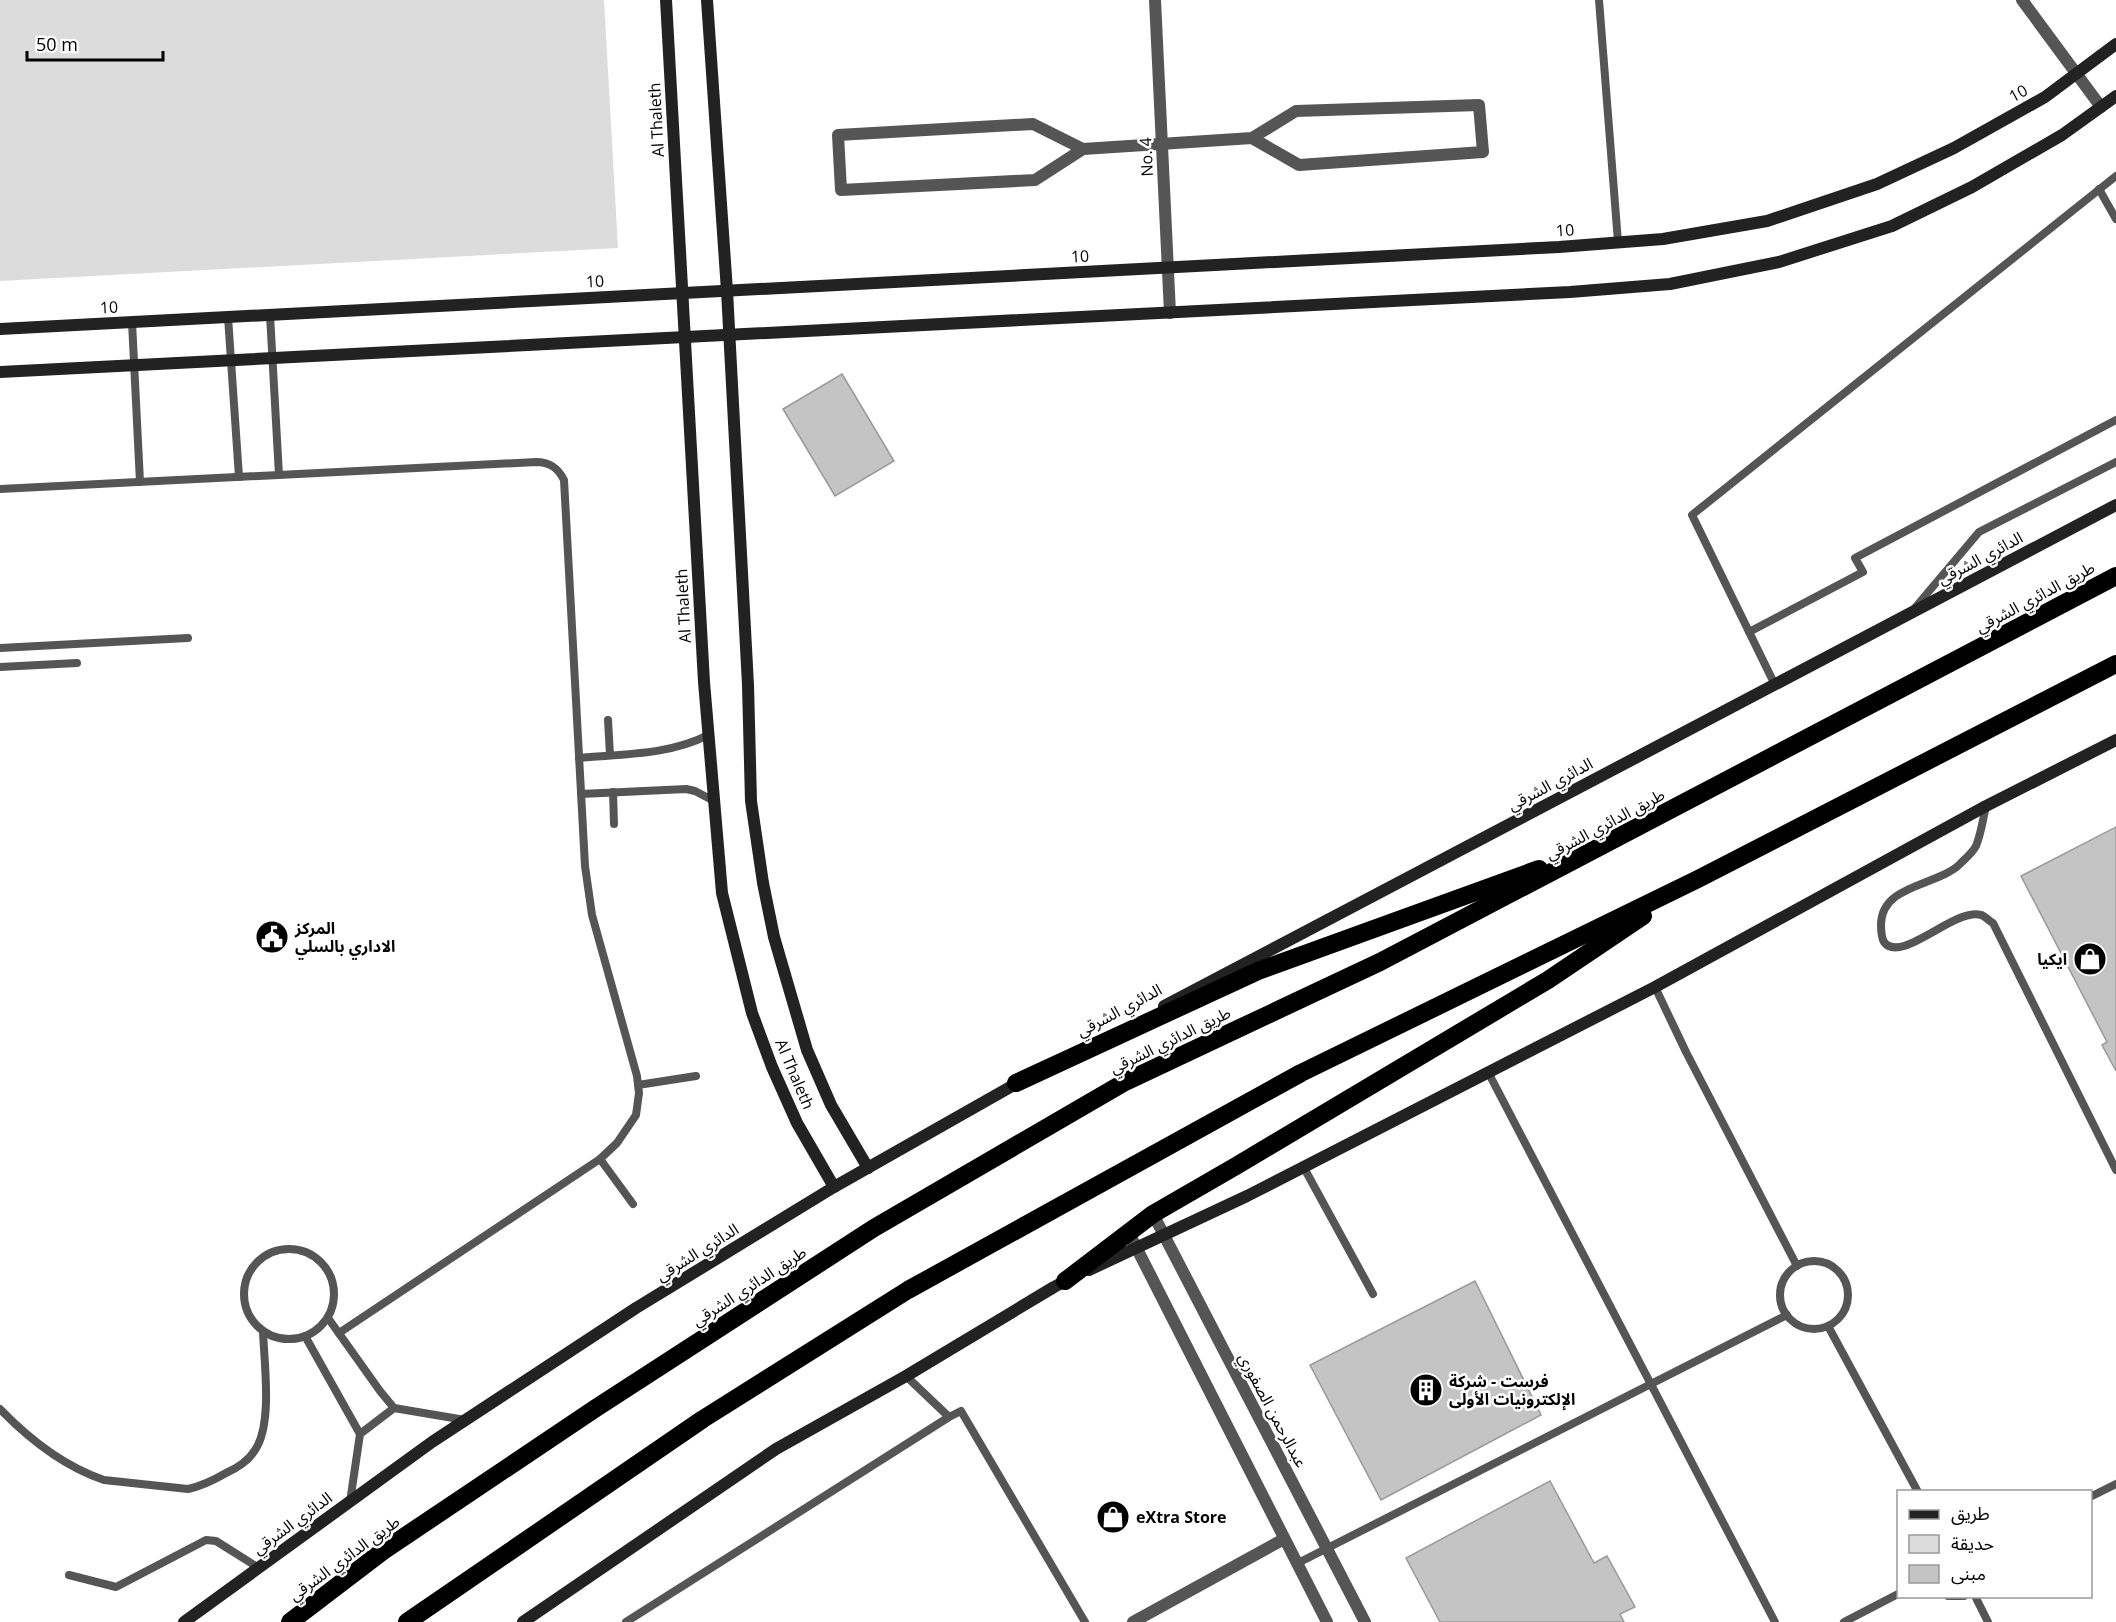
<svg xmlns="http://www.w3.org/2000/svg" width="2116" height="1622" font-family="'Open Sans','Noto Sans Arabic',sans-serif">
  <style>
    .green { fill: #dcdcdc }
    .building { fill: #c4c4c4; stroke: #999; stroke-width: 1.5 }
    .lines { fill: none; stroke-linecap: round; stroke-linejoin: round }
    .lane { stroke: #555; stroke-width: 8 }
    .street { stroke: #555; stroke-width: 12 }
    .secondary { stroke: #222; stroke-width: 12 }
    .highway { stroke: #000; stroke-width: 18 }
    .labels { text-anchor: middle; stroke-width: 5; stroke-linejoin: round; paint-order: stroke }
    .street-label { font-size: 16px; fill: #000; stroke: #fff }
    .poi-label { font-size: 16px; font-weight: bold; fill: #000; stroke: #fff; text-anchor: start }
  </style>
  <rect width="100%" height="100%" fill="#fff"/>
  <path class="green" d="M0 0H604L618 248 0 281Z"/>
  <g class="building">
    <path d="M842 374 894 461 835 496 783 409Z"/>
    <path d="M2116 827V1071L2102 1045 2107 1042 2021 876Z"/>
    <path d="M1475 1281 1541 1415 1381 1500 1310 1365Z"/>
    <path d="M1550 1481 1594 1563 1607 1556 1635 1607 1620 1614 1624 1622H1440L1406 1558Z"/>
  </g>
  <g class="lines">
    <g class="lane">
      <path d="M1599 0 1618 242"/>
      <path d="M2099 189 2116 219"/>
      <path d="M270 315 279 475"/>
      <path d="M228 317 239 477"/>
      <path d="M132 322 140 482"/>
      <path d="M0 489 536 462C550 462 558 468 564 480L585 866 592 915 637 1076 639 1093 636 1115 617 1143 600 1159 339 1333"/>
      <path d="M1914 609 1979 532 2116 462"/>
      <path d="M1749 632 1863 572 1855 558 2116 420"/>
      <path d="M0 648 188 638"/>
      <path d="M0 667 77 663"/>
      <path d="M1775 685 1692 515 2116 176"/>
      <path d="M608 720 610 755"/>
      <path d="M579 758C621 754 670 755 708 735"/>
      <path d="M613 792 614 824"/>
      <path d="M581 794 686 789 695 791 714 801"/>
      <path d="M1986 806C1983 819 1981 834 1976 846 1973 852 1965 859 1960 864 1938 886 1882 884 1881 924 1881 930 1881 937 1884 942 1901 965 1955 907 1981 915 1985 916 1989 921 1993 923L2116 1170"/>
      <path d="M1655 987 1686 1052 1797 1266"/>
      <path d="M1488 1072 1775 1622"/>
      <path d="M638 1085 696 1076"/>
      <path d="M600 1159 633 1204"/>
      <path d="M1303 1166 1373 1294"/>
      <circle cx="289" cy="1294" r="45"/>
      <circle cx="1814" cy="1295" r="34"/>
      <path d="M328 1318 380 1391 394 1408"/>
      <path d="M1828 1326 1918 1492"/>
      <path d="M305 1336 360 1434"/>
      <path d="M906 1376 949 1417"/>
      <path d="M0 1409C30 1440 63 1466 104 1480L188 1489C202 1486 214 1480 226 1473 237 1468 249 1460 255 1450 273 1424 264 1362 263 1331"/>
      <path d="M2090 1497 2116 1484"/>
      <path d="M350 1502 360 1434 394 1408 465 1420"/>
      <path d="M1296 1564 1787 1315"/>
      <path d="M69 1575 116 1587 206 1540 216 1541 259 1568"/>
      <path d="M1948 1596H1964"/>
      <path d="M1975 1596 1988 1622"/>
      <path d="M626 1622 949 1417 961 1411 1085 1622"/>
      <path d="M1844 1622 1898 1594"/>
    </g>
    <g class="street">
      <path d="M1155 0 1170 313"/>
      <path d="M2022 0 2101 107"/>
      <path d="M1083 149 1033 124 838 135 841 190 1035 180 1083 149 1252 138 1296 111 1479 105 1483 152 1299 165 1252 138"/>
      <path d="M1153 1214 1365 1622"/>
      <path d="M1132 1239 1327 1622"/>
      <path d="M1133 1622 1284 1539"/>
    </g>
    <g class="secondary">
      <path d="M666 0 704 682 722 893 752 1013 772 1067 797 1123 834 1187"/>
      <path d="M707 0 727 291 748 685 751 801 763 883 774 937 807 1050 831 1105 868 1168"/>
      <path d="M0 329 1559 247 1663 239 1767 221 1877 184 1954 148 2045 97 2116 44"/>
      <path d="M0 372 1570 292 1670 284 1779 262 1892 226 1972 187 2062 135 2116 96"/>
      <path d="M1164 1006 2116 505"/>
      <path d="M1089 1270 1247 1196 1655 987 1986 806 2116 740"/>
      <path d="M184 1622 432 1442 636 1308 834 1187 1021 1081"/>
      <path d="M523 1622 776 1449 906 1376 1054 1287 1071 1278"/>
    </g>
    <g class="highway">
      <path d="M1016 1083 1258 971 1539 869"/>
      <path d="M1065 1281 1153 1214 1236 1166 1548 980 1643 916"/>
      <path d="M290 1622 383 1551 596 1408 874 1228 1125 1082 1380 962 2116 576"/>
      <path d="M407 1622 703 1419 908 1290 1301 1073 1698 879 2116 664"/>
    </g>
  </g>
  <defs>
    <g id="civic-disc" transform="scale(1.725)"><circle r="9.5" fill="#000" stroke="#fff"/><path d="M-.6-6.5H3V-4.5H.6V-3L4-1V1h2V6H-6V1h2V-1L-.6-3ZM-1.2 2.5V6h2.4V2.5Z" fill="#fff"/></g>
    <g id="shop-disc" transform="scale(1.725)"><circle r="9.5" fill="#000" stroke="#fff"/><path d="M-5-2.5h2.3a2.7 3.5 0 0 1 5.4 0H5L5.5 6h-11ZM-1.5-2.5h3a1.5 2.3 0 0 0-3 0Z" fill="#fff"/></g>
    <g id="building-disc" transform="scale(1.725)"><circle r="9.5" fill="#000" stroke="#fff"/><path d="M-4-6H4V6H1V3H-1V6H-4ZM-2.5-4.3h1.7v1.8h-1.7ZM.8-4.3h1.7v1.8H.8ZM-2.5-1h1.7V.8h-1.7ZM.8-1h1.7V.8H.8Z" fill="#fff"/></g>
  </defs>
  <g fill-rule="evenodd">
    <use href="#civic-disc" x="272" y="937"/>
    <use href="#shop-disc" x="2090" y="959"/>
    <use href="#building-disc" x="1426" y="1390"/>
    <use href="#shop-disc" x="1113" y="1517"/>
  </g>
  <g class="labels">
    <g class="street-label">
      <text transform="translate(2018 93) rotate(-29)" y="6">10</text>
      <text transform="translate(656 120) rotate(-93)" y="6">Al Thaleth</text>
      <text transform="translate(1146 157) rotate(-93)" y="6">No. 4</text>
      <text transform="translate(1565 230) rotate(-4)" y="6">10</text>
      <text transform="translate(1080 256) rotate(-3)" y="6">10</text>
      <text transform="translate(595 281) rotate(-3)" y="6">10</text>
      <text transform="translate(109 307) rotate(-3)" y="6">10</text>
      <text transform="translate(1980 558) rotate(-28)" y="6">الدائري الشرقي</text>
      <text transform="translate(2035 597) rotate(-28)" y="6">طريق الدائري الشرقي</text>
      <text transform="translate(683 606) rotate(-93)" y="6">Al Thaleth</text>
      <text transform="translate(1550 784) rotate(-28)" y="6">الدائري الشرقي</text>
      <text transform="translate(1605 824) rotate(-28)" y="6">طريق الدائري الشرقي</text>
      <text transform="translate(1119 1010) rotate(-28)" y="6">الدائري الشرقي</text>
      <text transform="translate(1170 1040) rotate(-26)" y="6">طريق الدائري الشرقي</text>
      <text transform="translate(795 1074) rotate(67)" y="6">Al Thaleth</text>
      <text transform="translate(697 1252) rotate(-32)" y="6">الدائري الشرقي</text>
      <text transform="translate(749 1286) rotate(-33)" y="6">طريق الدائري الشرقي</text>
      <text transform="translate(1273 1410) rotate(62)" y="6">عبدالرحمن الصفوري</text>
      <text transform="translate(292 1523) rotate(-36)" y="6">الدائري الشرقي</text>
      <text transform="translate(344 1558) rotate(-36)" y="6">طريق الدائري الشرقي</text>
    </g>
    <g class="poi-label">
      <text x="295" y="934">المركز<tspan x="295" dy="18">الاداري بالسلي</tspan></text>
      <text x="2067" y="965" text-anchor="end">ايكيا</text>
      <text x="1449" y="1387">فرست - شركة<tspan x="1449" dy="18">الإلكترونيات الأولى</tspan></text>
      <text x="1136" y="1523">eXtra Store</text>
    </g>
  </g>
  <rect x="1897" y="1490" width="195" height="108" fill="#ffffff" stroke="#999999" stroke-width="1.5"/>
  <rect x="1909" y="1510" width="30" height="9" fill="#222222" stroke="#999999" stroke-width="1.5"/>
  <text x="1951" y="1520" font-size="18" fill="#000000">طريق</text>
  <rect x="1909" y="1535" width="30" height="18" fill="#dcdcdc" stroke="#999999" stroke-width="1.5"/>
  <text x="1951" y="1550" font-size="18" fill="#000000">حديقة</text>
  <rect x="1909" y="1565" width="30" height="18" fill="#c4c4c4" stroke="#999999" stroke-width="1.5"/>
  <text x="1951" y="1580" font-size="18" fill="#000000">مبنى</text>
  <path d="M27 51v9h136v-9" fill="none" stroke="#000000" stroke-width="3"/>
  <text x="36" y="51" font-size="18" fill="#000000" stroke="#ffffff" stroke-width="4.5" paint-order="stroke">50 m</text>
</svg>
